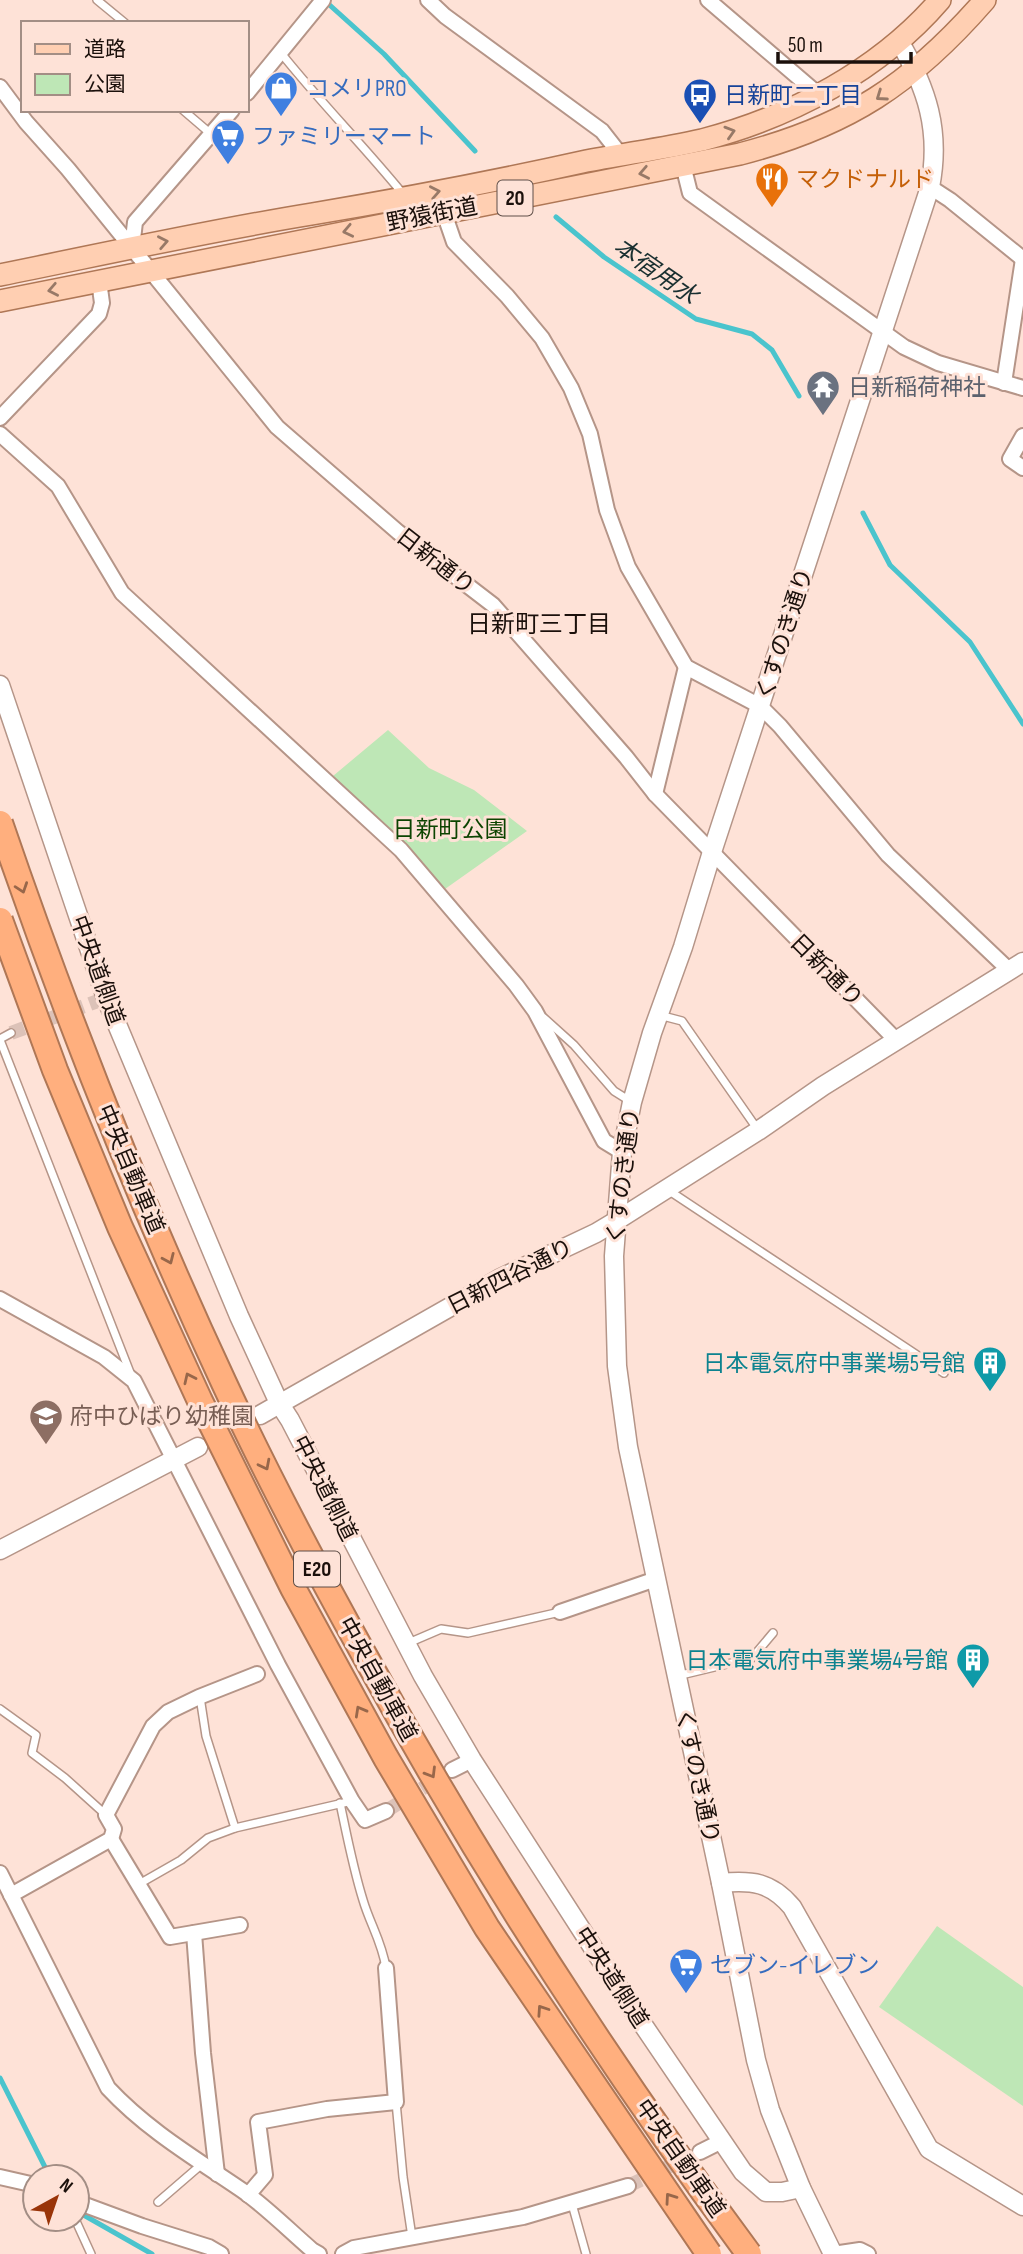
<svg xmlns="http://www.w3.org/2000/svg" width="1023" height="2254" font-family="'Sofia Sans Condensed','Noto Sans JP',sans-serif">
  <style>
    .green { fill: #bee7b6 }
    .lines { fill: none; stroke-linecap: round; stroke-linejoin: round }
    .stream { stroke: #4ac4cd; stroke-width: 5 }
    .minor-tunnel { stroke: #dcc2b8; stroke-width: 14; stroke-dasharray: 14 7; stroke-linecap: butt }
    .service-casing { stroke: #b59588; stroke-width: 10 }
    .minor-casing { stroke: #b59588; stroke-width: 18 }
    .tertiary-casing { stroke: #b59588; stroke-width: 21 }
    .primary-casing { stroke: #af7756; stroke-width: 24 }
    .service { stroke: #fff; stroke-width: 7 }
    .minor { stroke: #fff; stroke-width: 14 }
    .tertiary { stroke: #fff; stroke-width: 18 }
    .primary { stroke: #ffcfb2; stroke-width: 21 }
    .motorway-bridge-casing { stroke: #af7756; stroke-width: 28; stroke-linecap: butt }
    .motorway-bridge { stroke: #ffaf7e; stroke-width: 24 }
    .oneway { stroke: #987967 }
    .oneway2 { stroke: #98674a }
    .labels { text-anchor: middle; stroke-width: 6; stroke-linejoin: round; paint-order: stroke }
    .shield { fill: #fee2d7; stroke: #5f4f48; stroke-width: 2 }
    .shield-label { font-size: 21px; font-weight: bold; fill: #1b100b }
    .shop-label { font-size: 23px; fill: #366cbe; stroke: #fee2d7; text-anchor: start }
    .transit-label { font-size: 23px; fill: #164399; stroke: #fee2d7; text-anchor: start }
    .food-label { font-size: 23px; fill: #c56008; stroke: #fee2d7; text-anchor: start }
    .street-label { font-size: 23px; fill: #1b100b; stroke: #fee2d7 }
    .worship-label { font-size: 23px; fill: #5b616d; stroke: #fee2d7; text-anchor: start }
    .park-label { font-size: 23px; fill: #0c4401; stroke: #fee2d7 }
    .culture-label { font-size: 23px; fill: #0d838f; stroke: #fee2d7; text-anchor: end }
    .education-label { font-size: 23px; fill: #785e54; stroke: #fee2d7; text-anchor: start }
    .water-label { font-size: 24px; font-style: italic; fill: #192f30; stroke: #fee2d7 }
    .neighbourhood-label { font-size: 24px; fill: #1b100b; stroke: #fee2d7 }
  </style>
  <rect width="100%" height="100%" fill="#fee2d7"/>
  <g class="green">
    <path d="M388 730 429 768 474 790 527 831 445 889 333 776Z"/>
    <path d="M937 1926 1023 1987V2106L879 2007Z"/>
  </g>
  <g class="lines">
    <g class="stream">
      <path d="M324 0 384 54 475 151"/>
      <path d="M556 217 604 257 696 319 752 334 772 350 799 396"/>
      <path d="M863 513 890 565 970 642 1023 724"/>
      <path d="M0 2078 50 2177"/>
      <path d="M80 2213 152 2254"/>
    </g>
    <g class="minor-tunnel">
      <path d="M11 1033 106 998"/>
      <path d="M386 1811 441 1777"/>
      <path d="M628 2186 687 2158"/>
    </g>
    <g class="service-casing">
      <g id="service">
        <path d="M97 0 125 23"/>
        <path d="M281 53C320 102 364 146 403 194"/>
        <path d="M183 110 211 134"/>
        <path d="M659 1015 682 1021 758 1130"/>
        <path d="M544 1018 574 1045 614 1091 630 1101"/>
        <path d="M0 1039 11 1033"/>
        <path d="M0 1040 131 1375"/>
        <path d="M668 1190 944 1373"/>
        <path d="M406 1644 441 1629 468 1633 560 1612"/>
        <path d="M677 1676 752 1658 773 1633"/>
        <path d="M200 1697 206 1736 235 1828"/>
        <path d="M0 1709 36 1735 32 1753 65 1778 106 1815"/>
        <path d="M340 1803C347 1836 353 1868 363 1900 370 1924 382 1942 386 1968"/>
        <path d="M139 1884 181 1860 208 1838 235 1828 352 1801"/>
        <path d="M396 2102 403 2177 412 2237"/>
        <path d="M158 2202 202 2164"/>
        <path d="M572 2204 586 2254"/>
        <path d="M75 2219 91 2254"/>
      </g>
    </g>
    <g class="minor-casing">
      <g id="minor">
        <path d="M428 0 445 16 602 131 620 154"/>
        <path d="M708 0 819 95"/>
        <path d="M0 87 26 122 68 169 277 427 398 532 493 605 626 757 655 794 896 1040"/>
        <path d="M247 93 323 0"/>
        <path d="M683 165 690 193 904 347 938 363 1023 388"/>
        <path d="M930 187 950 200 1023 259"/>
        <path d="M444 213 454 242 507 296 542 338 571 388 590 434 607 510 628 567 686 667 760 706 780 726 888 855 1009 970"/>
        <path d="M132 248 135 222 232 110"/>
        <path d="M1004 383 1023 259"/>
        <path d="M0 418 99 314 102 303 99 281"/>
        <path d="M0 434 58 486 122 593 401 850 516 985 535 1011 604 1141 622 1152"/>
        <path d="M1023 436 1010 459 1023 468"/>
        <path d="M655 794 686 667"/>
        <path d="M0 1299 104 1357 134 1381 278 1665 352 1801 365 1820 386 1811"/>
        <path d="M560 1612 656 1579"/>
        <path d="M452 1770 472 1760"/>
        <path d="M111 1839 170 1937 240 1925"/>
        <path d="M0 1873 108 2088C148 2131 198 2160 246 2193 269 2210 290 2231 312 2250L319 2254"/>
        <path d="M11 1895 111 1839 114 1829 106 1815 153 1726 168 1712 199 1697 257 1674"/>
        <path d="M194 1933 203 2053 217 2174"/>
        <path d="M700 2152 722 2141"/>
        <path d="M0 2177 35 2185"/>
        <path d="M248 2195 265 2175 258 2122 327 2109 396 2102 386 1968"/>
        <path d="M77 2202 142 2226 209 2247 221 2254"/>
        <path d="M343 2254 354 2248 523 2217 628 2186"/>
        <path d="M833 2254 860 2250 868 2254"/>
      </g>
    </g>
    <g class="tertiary-casing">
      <g id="tertiary">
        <path d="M0 685 106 998 239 1316 279 1403 290 1420 423 1676 472 1760 635 2013 743 2172 766 2192H782L801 2188"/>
        <path d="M260 1415 501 1278 596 1233 616 1221 758 1131 823 1086 1023 962"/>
        <path d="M0 1550 198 1447"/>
        <path d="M721 1883C752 1880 771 1882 792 1907L929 2149 1023 2206"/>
        <path d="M833 2254 801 2188 770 2110 756 2060 721 1883 628 1447 617 1366 614 1256 622 1152 632 1102 652 1033 683 947 712 852 930 187C941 131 927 88 899 41"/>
      </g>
    </g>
    <g class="primary-casing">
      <g id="primary">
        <path d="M0 275C104 254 207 231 312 214 402 199 492 182 582 162 622 154 663 149 702 140 791 117 880 70 940 0"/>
        <path d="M0 301 740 154C848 126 912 84 985 0"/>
      </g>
    </g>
    <use href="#service" class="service"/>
    <use href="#minor" class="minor"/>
    <use href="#tertiary" class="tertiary"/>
    <use href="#primary" class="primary"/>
    <g class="motorway-bridge-casing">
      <g id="motorway-bridge">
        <path d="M0 823C65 1013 139 1201 224 1383 267 1476 316 1568 366 1658 480 1865 608 2064 749 2254"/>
        <path d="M0 920 55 1070 120 1227 200 1401 293 1588 386 1758 487 1928 709 2254"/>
      </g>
    </g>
    <use href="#motorway-bridge" class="motorway-bridge"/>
  </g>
  <defs><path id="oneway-chevron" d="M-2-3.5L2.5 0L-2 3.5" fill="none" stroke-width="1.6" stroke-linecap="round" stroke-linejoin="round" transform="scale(1.75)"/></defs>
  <g class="oneway">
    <use href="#oneway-chevron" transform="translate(881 96) rotate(145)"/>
    <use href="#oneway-chevron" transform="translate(730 132) rotate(-17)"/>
    <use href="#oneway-chevron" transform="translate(644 173) rotate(169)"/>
    <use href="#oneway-chevron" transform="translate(435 192) rotate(-11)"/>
    <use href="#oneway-chevron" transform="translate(348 231) rotate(168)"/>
    <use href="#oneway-chevron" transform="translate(163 242) rotate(-11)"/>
    <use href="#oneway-chevron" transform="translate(53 290) rotate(169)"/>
  </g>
  <g class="oneway2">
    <use href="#oneway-chevron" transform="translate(22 888) rotate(71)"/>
    <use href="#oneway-chevron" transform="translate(169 1259) rotate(66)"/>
    <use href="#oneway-chevron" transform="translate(189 1378) rotate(-115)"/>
    <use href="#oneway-chevron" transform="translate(265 1465) rotate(63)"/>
    <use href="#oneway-chevron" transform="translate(360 1711) rotate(-119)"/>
    <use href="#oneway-chevron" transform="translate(431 1773) rotate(59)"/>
    <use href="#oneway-chevron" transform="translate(542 2010) rotate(-124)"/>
    <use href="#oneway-chevron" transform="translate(670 2198) rotate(-125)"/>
  </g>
  <defs>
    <g id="shop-pin" transform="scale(1.75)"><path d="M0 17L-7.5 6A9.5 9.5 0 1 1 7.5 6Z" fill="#3f7fe0" stroke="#fee2d7"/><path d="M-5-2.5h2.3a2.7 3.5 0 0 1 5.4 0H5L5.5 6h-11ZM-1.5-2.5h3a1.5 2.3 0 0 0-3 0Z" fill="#fff"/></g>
    <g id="bus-pin" transform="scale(1.75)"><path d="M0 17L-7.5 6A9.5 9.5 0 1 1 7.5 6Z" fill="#1a4fb4" stroke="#fee2d7"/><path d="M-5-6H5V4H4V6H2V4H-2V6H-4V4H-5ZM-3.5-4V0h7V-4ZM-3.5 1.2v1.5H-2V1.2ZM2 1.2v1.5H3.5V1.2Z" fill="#fff"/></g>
    <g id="supermarket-pin" transform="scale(1.75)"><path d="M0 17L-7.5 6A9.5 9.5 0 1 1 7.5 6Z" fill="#3f7fe0" stroke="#fee2d7"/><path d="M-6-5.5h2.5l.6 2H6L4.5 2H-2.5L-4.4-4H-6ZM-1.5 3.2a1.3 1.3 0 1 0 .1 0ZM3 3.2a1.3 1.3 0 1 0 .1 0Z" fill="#fff"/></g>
    <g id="restaurant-pin" transform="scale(1.75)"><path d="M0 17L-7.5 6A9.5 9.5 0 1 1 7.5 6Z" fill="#e8710a" stroke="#fee2d7"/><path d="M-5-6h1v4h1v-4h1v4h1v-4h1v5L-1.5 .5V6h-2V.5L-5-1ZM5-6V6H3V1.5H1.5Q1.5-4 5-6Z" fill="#fff"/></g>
    <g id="temple-pin" transform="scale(1.75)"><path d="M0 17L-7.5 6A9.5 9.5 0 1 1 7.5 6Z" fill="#6b7280" stroke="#fee2d7"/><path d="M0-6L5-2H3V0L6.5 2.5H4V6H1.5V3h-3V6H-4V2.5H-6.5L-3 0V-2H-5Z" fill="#fff"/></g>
    <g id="building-pin" transform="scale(1.75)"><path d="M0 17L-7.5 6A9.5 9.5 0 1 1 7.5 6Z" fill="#0f9aa8" stroke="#fee2d7"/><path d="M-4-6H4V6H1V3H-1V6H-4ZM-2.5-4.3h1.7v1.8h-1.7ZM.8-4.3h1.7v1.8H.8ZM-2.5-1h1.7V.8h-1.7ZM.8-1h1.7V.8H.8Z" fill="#fff"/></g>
    <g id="school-pin" transform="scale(1.75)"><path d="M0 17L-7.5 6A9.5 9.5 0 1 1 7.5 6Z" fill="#8d6e63" stroke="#fee2d7"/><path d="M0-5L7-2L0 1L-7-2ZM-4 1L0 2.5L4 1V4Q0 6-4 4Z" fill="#fff"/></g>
  </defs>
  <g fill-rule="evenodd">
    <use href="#shop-pin" x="281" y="88"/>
    <use href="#bus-pin" x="700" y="95"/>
    <use href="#supermarket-pin" x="228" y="136"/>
    <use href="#restaurant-pin" x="772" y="179"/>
    <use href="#temple-pin" x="823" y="387"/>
    <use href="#building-pin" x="990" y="1363"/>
    <use href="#school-pin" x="46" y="1416"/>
    <use href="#building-pin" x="973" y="1660"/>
    <use href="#supermarket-pin" x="686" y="1965"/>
  </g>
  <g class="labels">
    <g class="shield">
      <rect x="497.5" y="180.5" width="35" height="35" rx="5"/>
      <rect x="294" y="1551.5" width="46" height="35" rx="5"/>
    </g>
    <g class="shield-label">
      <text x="515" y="205">20</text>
      <text x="317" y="1576">E20</text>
    </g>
    <g class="shop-label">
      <text x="306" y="96">コメリPRO</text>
      <text x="252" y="144">ファミリーマート</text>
      <text x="710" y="1973">セブン-イレブン</text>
    </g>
    <g class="transit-label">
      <text x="724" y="103">日新町二丁目</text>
    </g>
    <g class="food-label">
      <text x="796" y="187">マクドナルド</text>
    </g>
    <g class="street-label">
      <text transform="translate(432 214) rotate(-11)" y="8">野猿街道</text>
      <text transform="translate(436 561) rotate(38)" y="8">日新通り</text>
      <text transform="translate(784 634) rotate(-72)" y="8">くすのき通り</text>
      <text transform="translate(98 970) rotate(70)" y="8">中央道側道</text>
      <text transform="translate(827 970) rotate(45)" y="8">日新通り</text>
      <text transform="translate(131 1169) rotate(67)" y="8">中央自動車道</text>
      <text transform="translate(623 1176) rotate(-83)" y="8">くすのき通り</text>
      <text transform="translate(510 1276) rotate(-27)" y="8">日新四谷通り</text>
      <text transform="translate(325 1488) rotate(63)" y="8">中央道側道</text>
      <text transform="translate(378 1679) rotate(61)" y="8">中央自動車道</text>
      <text transform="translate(698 1776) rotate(78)" y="8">くすのき通り</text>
      <text transform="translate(612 1977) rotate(57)" y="8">中央道側道</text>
      <text transform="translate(681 2158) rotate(55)" y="8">中央自動車道</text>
    </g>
    <g class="worship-label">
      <text x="848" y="395">日新稲荷神社</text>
    </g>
    <g class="park-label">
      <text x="450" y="837">日新町公園</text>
    </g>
    <g class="culture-label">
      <text x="965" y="1371">日本電気府中事業場5号館</text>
      <text x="948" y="1668">日本電気府中事業場4号館</text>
    </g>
    <g class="education-label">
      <text x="70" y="1424">府中ひばり幼稚園</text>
    </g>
    <g class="water-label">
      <text transform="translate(656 271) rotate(35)" y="8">本宿用水</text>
    </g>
    <g class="neighbourhood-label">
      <text x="539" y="632">日新町三丁目</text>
    </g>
  </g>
  <rect x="21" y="21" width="228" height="91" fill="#fee2d7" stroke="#a38e85" stroke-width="2"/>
  <rect x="35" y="44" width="35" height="10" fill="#ffcfb2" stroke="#a38e85" stroke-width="2"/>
  <text x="84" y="56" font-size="21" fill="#1b100b">道路</text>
  <rect x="35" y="74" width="35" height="21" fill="#bee7b6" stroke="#a38e85" stroke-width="2"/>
  <text x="84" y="91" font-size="21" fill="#1b100b">公園</text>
  <g transform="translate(56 2198) rotate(40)"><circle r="33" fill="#fee2d7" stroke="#a38e85" stroke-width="2"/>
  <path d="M0-5L12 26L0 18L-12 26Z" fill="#993408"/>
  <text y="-10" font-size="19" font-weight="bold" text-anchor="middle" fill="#1b100b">N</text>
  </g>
  <path d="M778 52v10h133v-10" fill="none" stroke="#1b100b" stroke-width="3.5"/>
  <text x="788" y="52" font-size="21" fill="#1b100b" stroke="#fee2d7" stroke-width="5" paint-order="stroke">50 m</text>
</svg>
